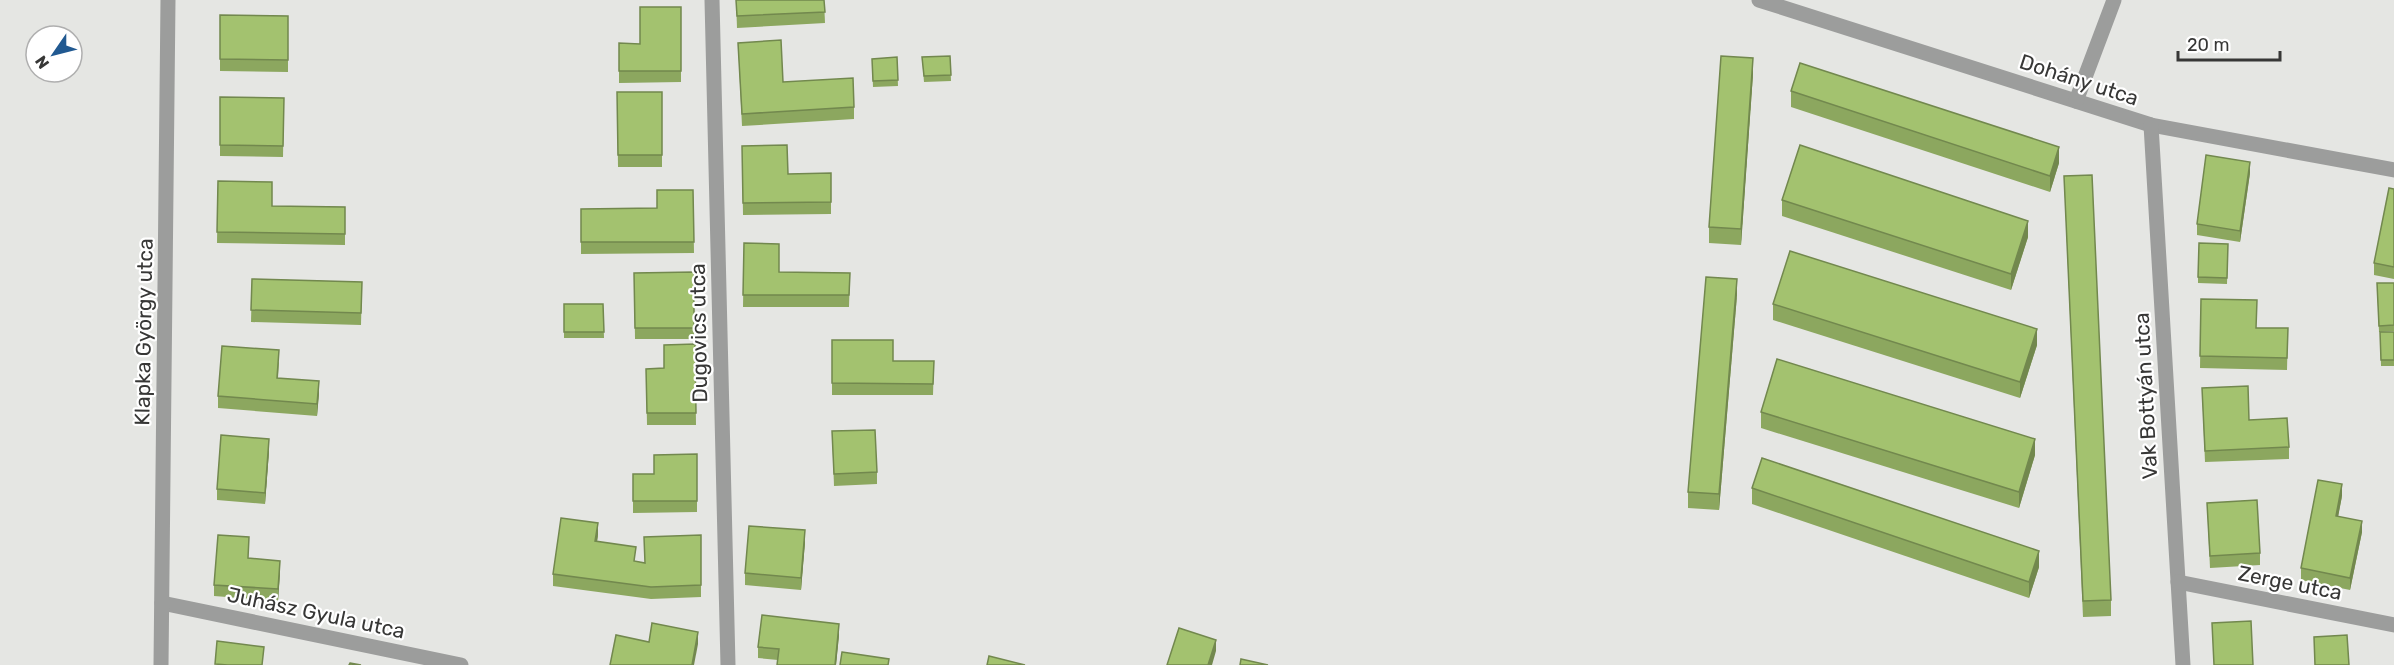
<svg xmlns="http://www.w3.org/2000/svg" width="2394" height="665" font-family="Rubik,sans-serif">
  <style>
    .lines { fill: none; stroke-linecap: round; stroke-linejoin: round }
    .minor { stroke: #9c9d9c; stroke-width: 15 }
    .wall { fill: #8ca75f }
    .shaded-wall { fill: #72884e }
    .building { fill: #a3c26f; stroke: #72884e; stroke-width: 1.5 }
    .labels { text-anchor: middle; stroke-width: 4.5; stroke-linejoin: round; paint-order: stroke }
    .street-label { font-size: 21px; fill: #373736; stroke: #fff }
  </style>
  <rect width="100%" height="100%" fill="#e5e6e3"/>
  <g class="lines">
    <g class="minor">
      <path d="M712 0 728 665"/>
      <path d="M1759 0 2151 125 2394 170"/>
      <path d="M2076 101 2114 0"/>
      <path d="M2151 125 2183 665"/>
      <path d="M2178 582 2394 625"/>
      <path d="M162 603 461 665"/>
      <path d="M161 665 168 0"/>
    </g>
  </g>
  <g class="wall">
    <path d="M736 0H824L825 23 737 28Z"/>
    <path d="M681 7V82L619 83V43L640 44Z"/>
    <path d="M220 15 288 16V72L220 71Z"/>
    <path d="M738 43 783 82 854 107V119L742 126Z"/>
    <path d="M950 56 951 81 924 82 922 57Z"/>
    <path d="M897 57 898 86 873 87 872 59Z"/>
    <path d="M1753 74 1741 245 1709 243V227Z"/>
    <path d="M1791 91 2059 163 2050 192 1791 107Z"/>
    <path d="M617 92H662V167H618Z"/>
    <path d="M220 97 284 98 283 157 220 156Z"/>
    <path d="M742 146 788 174 831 173V214L743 215Z"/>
    <path d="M2250 173 2240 242 2197 235V224Z"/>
    <path d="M2064 176 2111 600V616L2083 617Z"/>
    <path d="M218 181 272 206 345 207V245L217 243Z"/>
    <path d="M2394 189V279L2374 275V263Z"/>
    <path d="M693 190 694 253 581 254V209L657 208Z"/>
    <path d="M1782 200 2028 237 2011 290 1782 216Z"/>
    <path d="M744 243 779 272 850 273 849 307H743Z"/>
    <path d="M2228 244 2227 284 2198 283V277Z"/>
    <path d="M694 272V339H635L634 273Z"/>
    <path d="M252 279 362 282 361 325 251 322Z"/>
    <path d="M2377 283H2394V331L2379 332Z"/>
    <path d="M1737 295 1719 510 1688 508V492Z"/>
    <path d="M2201 299 2257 328H2288L2287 370 2200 368Z"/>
    <path d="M564 304H603L604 338H564Z"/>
    <path d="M1773 304 2037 345 2020 398 1773 320Z"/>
    <path d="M2380 332H2394V366H2381Z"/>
    <path d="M832 340 893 361H934L933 395H832Z"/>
    <path d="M695 344 696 425H647L646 369 664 368Z"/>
    <path d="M279 362 278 378 319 393 317 416 218 408V396Z"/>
    <path d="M2202 388 2289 447V459L2205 462Z"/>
    <path d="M1761 412 2035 455 2019 508 1761 428Z"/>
    <path d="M832 431 877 472V484L834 486Z"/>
    <path d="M269 451 265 504 217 500V489Z"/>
    <path d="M697 454V512L633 513V474H654Z"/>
    <path d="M1752 488 2039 567 2029 598 1752 504Z"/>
    <path d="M2342 496 2338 516 2362 532 2350 590 2301 580V568Z"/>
    <path d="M2207 503 2260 553V565L2210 568Z"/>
    <path d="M598 535 597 542 635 561 645 563 701 535V597L651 599 553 586V574Z"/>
    <path d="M805 542 801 590 745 585V573Z"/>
    <path d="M248 558 280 572 278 601 214 596V585Z"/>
    <path d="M839 635 836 665H777L778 660 758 658V647Z"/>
  </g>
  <g class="shaded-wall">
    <path d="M1753 58V74L1741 245V229Z"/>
    <path d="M2059 147V163L2050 192V176Z"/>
    <path d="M2250 162V173L2240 242V231Z"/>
    <path d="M2028 221V237L2011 290V274Z"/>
    <path d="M1737 279V295L1719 510V494Z"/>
    <path d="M2037 329V345L2020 398V382Z"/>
    <path d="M319 381V393L317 416V404Z"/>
    <path d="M269 439V451L265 504V493Z"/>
    <path d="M2035 439V455L2019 508V492Z"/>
    <path d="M2342 484V496L2336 528V516Z"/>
    <path d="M2362 521V532L2350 590V578Z"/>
    <path d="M598 523V535L595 553V541Z"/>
    <path d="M805 530V542L801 590V578Z"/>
    <path d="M2039 551V567L2029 598V582Z"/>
    <path d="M280 561V572L278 601V589Z"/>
    <path d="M839 624V635L836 665H835Z"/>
    <path d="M698 632V644L694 665H692Z"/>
    <path d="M1216 640V651L1212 665H1208Z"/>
  </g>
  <g class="building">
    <path d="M736 0H824L825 12 737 16Z"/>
    <path d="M640 7H681V71H619V43L640 44Z"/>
    <path d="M220 15 288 16V60L220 59Z"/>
    <path d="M781 40 783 82 853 78 854 107 742 114 738 43Z"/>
    <path d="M950 56 951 75 924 76 922 57Z"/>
    <path d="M1721 56 1753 58 1741 229 1709 227Z"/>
    <path d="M897 57 898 80 873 81 872 59Z"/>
    <path d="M1800 63 2059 147 2050 176 1791 91Z"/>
    <path d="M617 92H662V155H618Z"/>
    <path d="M220 97 284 98 283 146 220 145Z"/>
    <path d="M787 145 788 174 831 173V202L743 203 742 146Z"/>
    <path d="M1800 145 2028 221 2011 274 1782 200Z"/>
    <path d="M2206 155 2250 162 2240 231 2197 224Z"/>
    <path d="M2092 175 2111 600 2083 601 2064 176Z"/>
    <path d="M218 181 272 182V206L345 207V234L217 232Z"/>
    <path d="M2389 188 2394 189V267L2374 263Z"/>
    <path d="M657 190H693L694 242H581V209L657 208Z"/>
    <path d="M744 243 779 244V272L850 273 849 295H743Z"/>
    <path d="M2199 243 2228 244 2227 278 2198 277Z"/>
    <path d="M1790 251 2037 329 2020 382 1773 304Z"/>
    <path d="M694 272V328H635L634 273Z"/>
    <path d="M1706 277 1737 279 1719 494 1688 492Z"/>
    <path d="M252 279 362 282 361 313 251 310Z"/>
    <path d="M2377 283H2394V325L2379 326Z"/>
    <path d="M2201 299 2257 300 2256 328H2288L2287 358 2200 356Z"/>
    <path d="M564 304H603L604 332H564Z"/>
    <path d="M2380 332H2394V360H2381Z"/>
    <path d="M832 340H893V361H934L933 384 832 383Z"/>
    <path d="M695 344 696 413H647L646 369 664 368V345Z"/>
    <path d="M222 346 279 350 277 378 319 381 317 404 218 396Z"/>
    <path d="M1777 359 2035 439 2019 492 1761 412Z"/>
    <path d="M2248 386 2249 420 2287 418 2289 447 2205 451 2202 388Z"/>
    <path d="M875 430 877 472 834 474 832 431Z"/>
    <path d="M221 435 269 439 265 493 217 489Z"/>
    <path d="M697 454V501H633V474H654V455Z"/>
    <path d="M1762 458 2039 551 2029 582 1752 488Z"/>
    <path d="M2318 480 2342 484 2336 516 2362 521 2350 578 2301 568Z"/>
    <path d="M2257 500 2260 553 2210 556 2207 503Z"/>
    <path d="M561 518 598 523 595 541 636 547 634 561 645 563 644 537 701 535V585L651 587 553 574Z"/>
    <path d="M749 526 805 530 801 578 745 573Z"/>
    <path d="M218 535 249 537 248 558 280 561 278 589 214 585Z"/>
    <path d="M762 615 839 624 835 665H777L779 649 758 647Z"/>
    <path d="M2251 621 2253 665H2214L2212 623Z"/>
    <path d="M652 623 698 632 692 665H610L616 635 649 642Z"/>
    <path d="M1179 628 1216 640 1208 665H1167Z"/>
    <path d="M2347 635 2349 665H2315L2314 637Z"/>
    <path d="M217 641 264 647 262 665H228L215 664Z"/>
    <path d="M842 652 889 659 888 665H840Z"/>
    <path d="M989 656 1025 665H987Z"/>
    <path d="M1241 659 1268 665H1240Z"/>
    <path d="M350 663 361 665H349Z"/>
  </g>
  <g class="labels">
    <g class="street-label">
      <text transform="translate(2079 80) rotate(18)" y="7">Dohány utca</text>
      <text transform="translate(144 332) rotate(-89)" y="7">Klapka György utca</text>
      <text transform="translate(699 333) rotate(-91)" y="7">Dugovics utca</text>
      <text transform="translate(2146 396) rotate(-93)" y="7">Vak Bottyán utca</text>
      <text transform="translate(2290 583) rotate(11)" y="7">Zerge utca</text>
      <text transform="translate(316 613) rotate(12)" y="7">Juhász Gyula utca</text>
    </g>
  </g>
  <g transform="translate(54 54) rotate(235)"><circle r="28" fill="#ffffff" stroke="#afafaf" stroke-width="1.5"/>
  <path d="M0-4.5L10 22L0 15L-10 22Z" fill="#215991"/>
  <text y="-9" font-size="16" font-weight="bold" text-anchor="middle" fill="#373736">N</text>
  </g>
  <path d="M2178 51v9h102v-9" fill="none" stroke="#373736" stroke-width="3"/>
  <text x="2187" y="51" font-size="18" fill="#373736" stroke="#ffffff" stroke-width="4.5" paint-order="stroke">20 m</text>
</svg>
